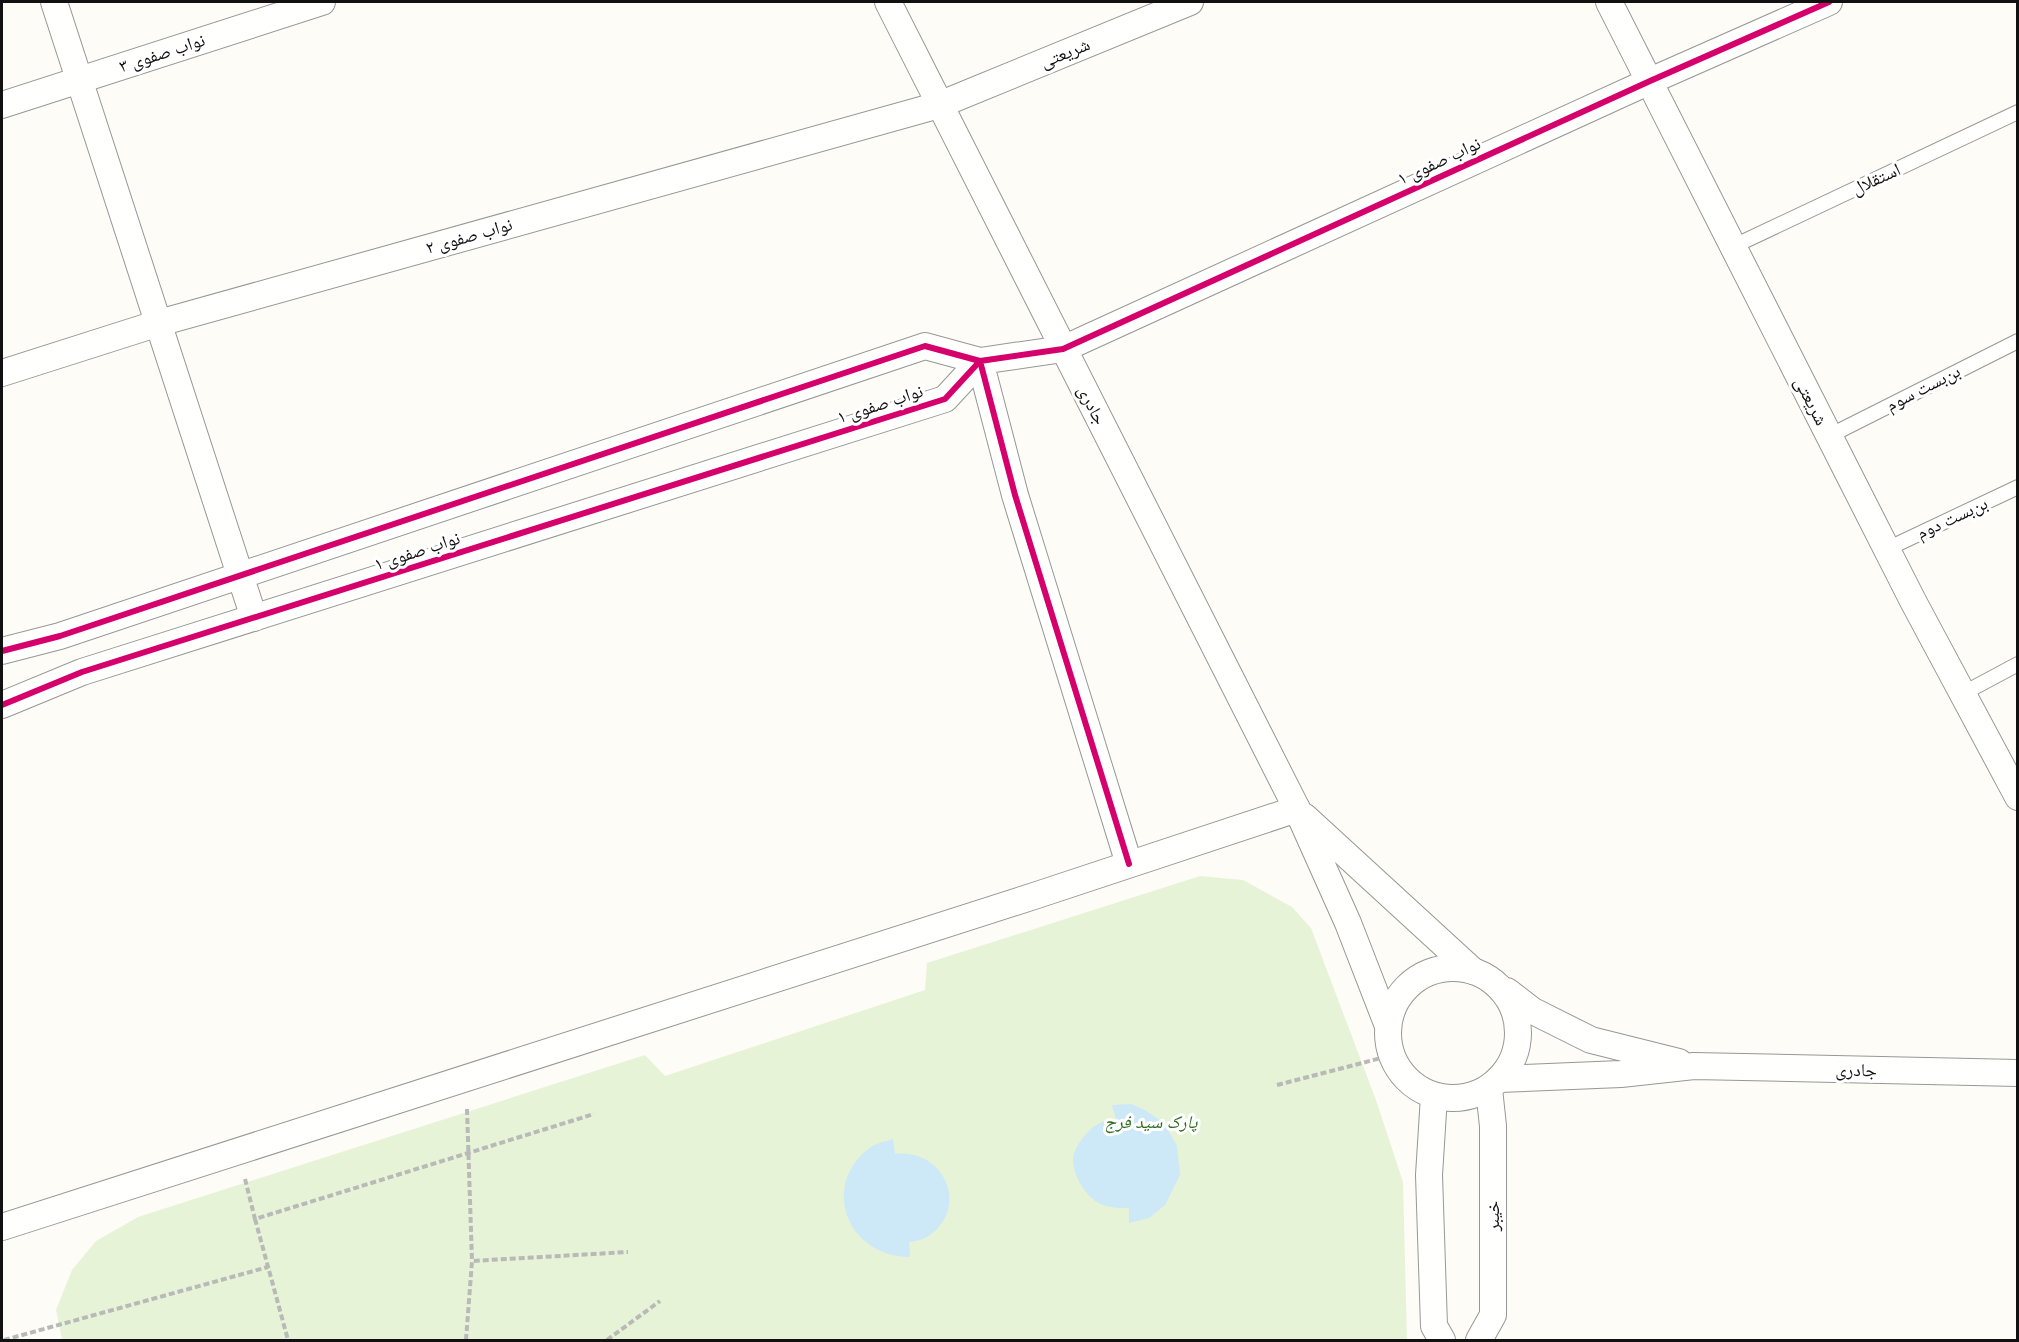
<svg xmlns="http://www.w3.org/2000/svg" width="2019" height="1342" font-family="'Playfair Display','Noto Naskh Arabic',serif">
  <style>
    .green { fill: #e7f3d7 }
    .water { fill: #cde8f7 }
    .lines { fill: none; stroke-linecap: round; stroke-linejoin: round }
    .lane-casing { stroke: #979795; stroke-width: 16 }
    .street-casing { stroke: #979795; stroke-width: 28 }
    .path { stroke: #b9b9b8; stroke-width: 4; stroke-dasharray: 6 3; stroke-linecap: butt }
    .lane { stroke: #fffffe; stroke-width: 14 }
    .street { stroke: #fffffe; stroke-width: 26 }
    .cycleway-casing { stroke: #fff; stroke-width: 10 }
    .cycleway { stroke: #d6006c; stroke-width: 6 }
    .labels { text-anchor: middle; stroke-width: 6; stroke-linejoin: round; paint-order: stroke }
    .street-label { font-size: 18px; fill: #111; stroke: #fff }
    .park-label { font-size: 18px; font-style: italic; fill: #2f6b1f; stroke: #fff }
  </style>
  <rect width="100%" height="100%" fill="#fdfcf7"/>
  <path class="green" d="M1200 876 1243 880 1292 907 1311 928 1376 1100 1403 1182 1407 1340H62L56 1310 72 1270 96 1241 138 1217 645 1055 665 1076 925 990 927 963Z"/>
  <g class="water">
    <path d="M1131 1104 1145 1110 1164 1123 1177 1146 1180 1175 1165 1205 1149 1218 1129 1223V1208C1117 1208 1107 1208 1097 1202 1084 1194 1072 1173 1073 1158 1075 1146 1087 1130 1098 1124 1103 1121 1110 1120 1116 1119L1112 1105Z"/>
    <path d="M893 1139 895 1154C945 1148 971 1210 927 1237 922 1240 915 1241 909 1242L910 1257C847 1257 819 1184 871 1147 877 1143 887 1141 893 1139Z"/>
  </g>
  <g class="lines">
    <g class="lane-casing">
      <g id="lane">
        <path d="M1734 246 2018 112"/>
        <path d="M1829 436 2018 341"/>
        <path d="M1887 549 2018 487"/>
        <path d="M1962 694 2018 664"/>
      </g>
    </g>
    <g class="street-casing">
      <g id="street">
        <path d="M54 2 254 618"/>
        <path d="M888 2 1297 809 1348 923 1388 1026"/>
        <path d="M1609 2 1913 601 2018 797"/>
        <path d="M2 105 322 2"/>
        <path d="M2 373 159 323 939 105 1190 2"/>
        <path d="M2 651 60 636 925 346 980 361 945 399 82 672 2 705"/>
        <path d="M1305 817 1473 971"/>
        <path d="M1129 864 1015 495 980 361 1063 349 1650 81 1829 2"/>
        <circle cx="1453" cy="1033" r="65"/>
        <path d="M1507 991 1533 1011 1591 1040 1679 1062"/>
        <path d="M1499 1079 1621 1074 1694 1066 2018 1073"/>
        <path d="M1434 1096 1429 1175 1434 1326 1442 1340"/>
        <path d="M2 1227 1034 896 1297 809"/>
        <path d="M1479 1340 1493 1315V1126L1489 1089"/>
      </g>
    </g>
    <g class="path">
      <path d="M1277 1085 1389 1056"/>
      <path d="M467 1109 472 1261"/>
      <path d="M245 1179 255 1219 594 1114"/>
      <path d="M255 1219 288 1340"/>
      <path d="M4 1340 268 1267"/>
      <path d="M466 1340 472 1261 628 1252"/>
      <path d="M607 1340 660 1301"/>
    </g>
    <use href="#lane" class="lane"/>
    <use href="#street" class="street"/>
    <g class="cycleway-casing">
      <g id="cycleway">
        <path d="M2 651 60 636 925 346 980 361 945 399 82 672 2 705"/>
        <path d="M1129 864 1015 495 980 361 1063 349 1650 81 1829 2"/>
      </g>
    </g>
    <use href="#cycleway" class="cycleway"/>
  </g>
  <g class="labels">
    <g class="street-label">
      <text transform="translate(162 53) rotate(-18)" y="6">نواب صفوی ۳</text>
      <text transform="translate(1065 53) rotate(-22)" y="6">شریعتی</text>
      <text transform="translate(1439 161) rotate(-25)" y="6">نواب صفوی ۱</text>
      <text transform="translate(1876 179) rotate(-25)" y="6">استقلال</text>
      <text transform="translate(469 236) rotate(-16)" y="6">نواب صفوی ۲</text>
      <text transform="translate(1923 388) rotate(-27)" y="6">بن‌بست‌ سوم</text>
      <text transform="translate(1811 401) rotate(63)" y="6">شریعتی</text>
      <text transform="translate(880 404) rotate(-18)" y="6">نواب صفوی ۱</text>
      <text transform="translate(1092 405) rotate(63)" y="6">جادری</text>
      <text transform="translate(1952 518) rotate(-25)" y="6">بن‌بست‌ دوم</text>
      <text transform="translate(417 551) rotate(-18)" y="6">نواب صفوی ۱</text>
      <text transform="translate(1856 1070) rotate(1)" y="6">جادری</text>
      <text transform="translate(1493 1216) rotate(-90)" y="6">خیبر</text>
    </g>
    <g class="park-label">
      <text x="1151" y="1128">پارک سید فرج</text>
    </g>
  </g>
  <rect width="2019" height="1342" fill="none" stroke="#111111" stroke-width="6"/>
</svg>
